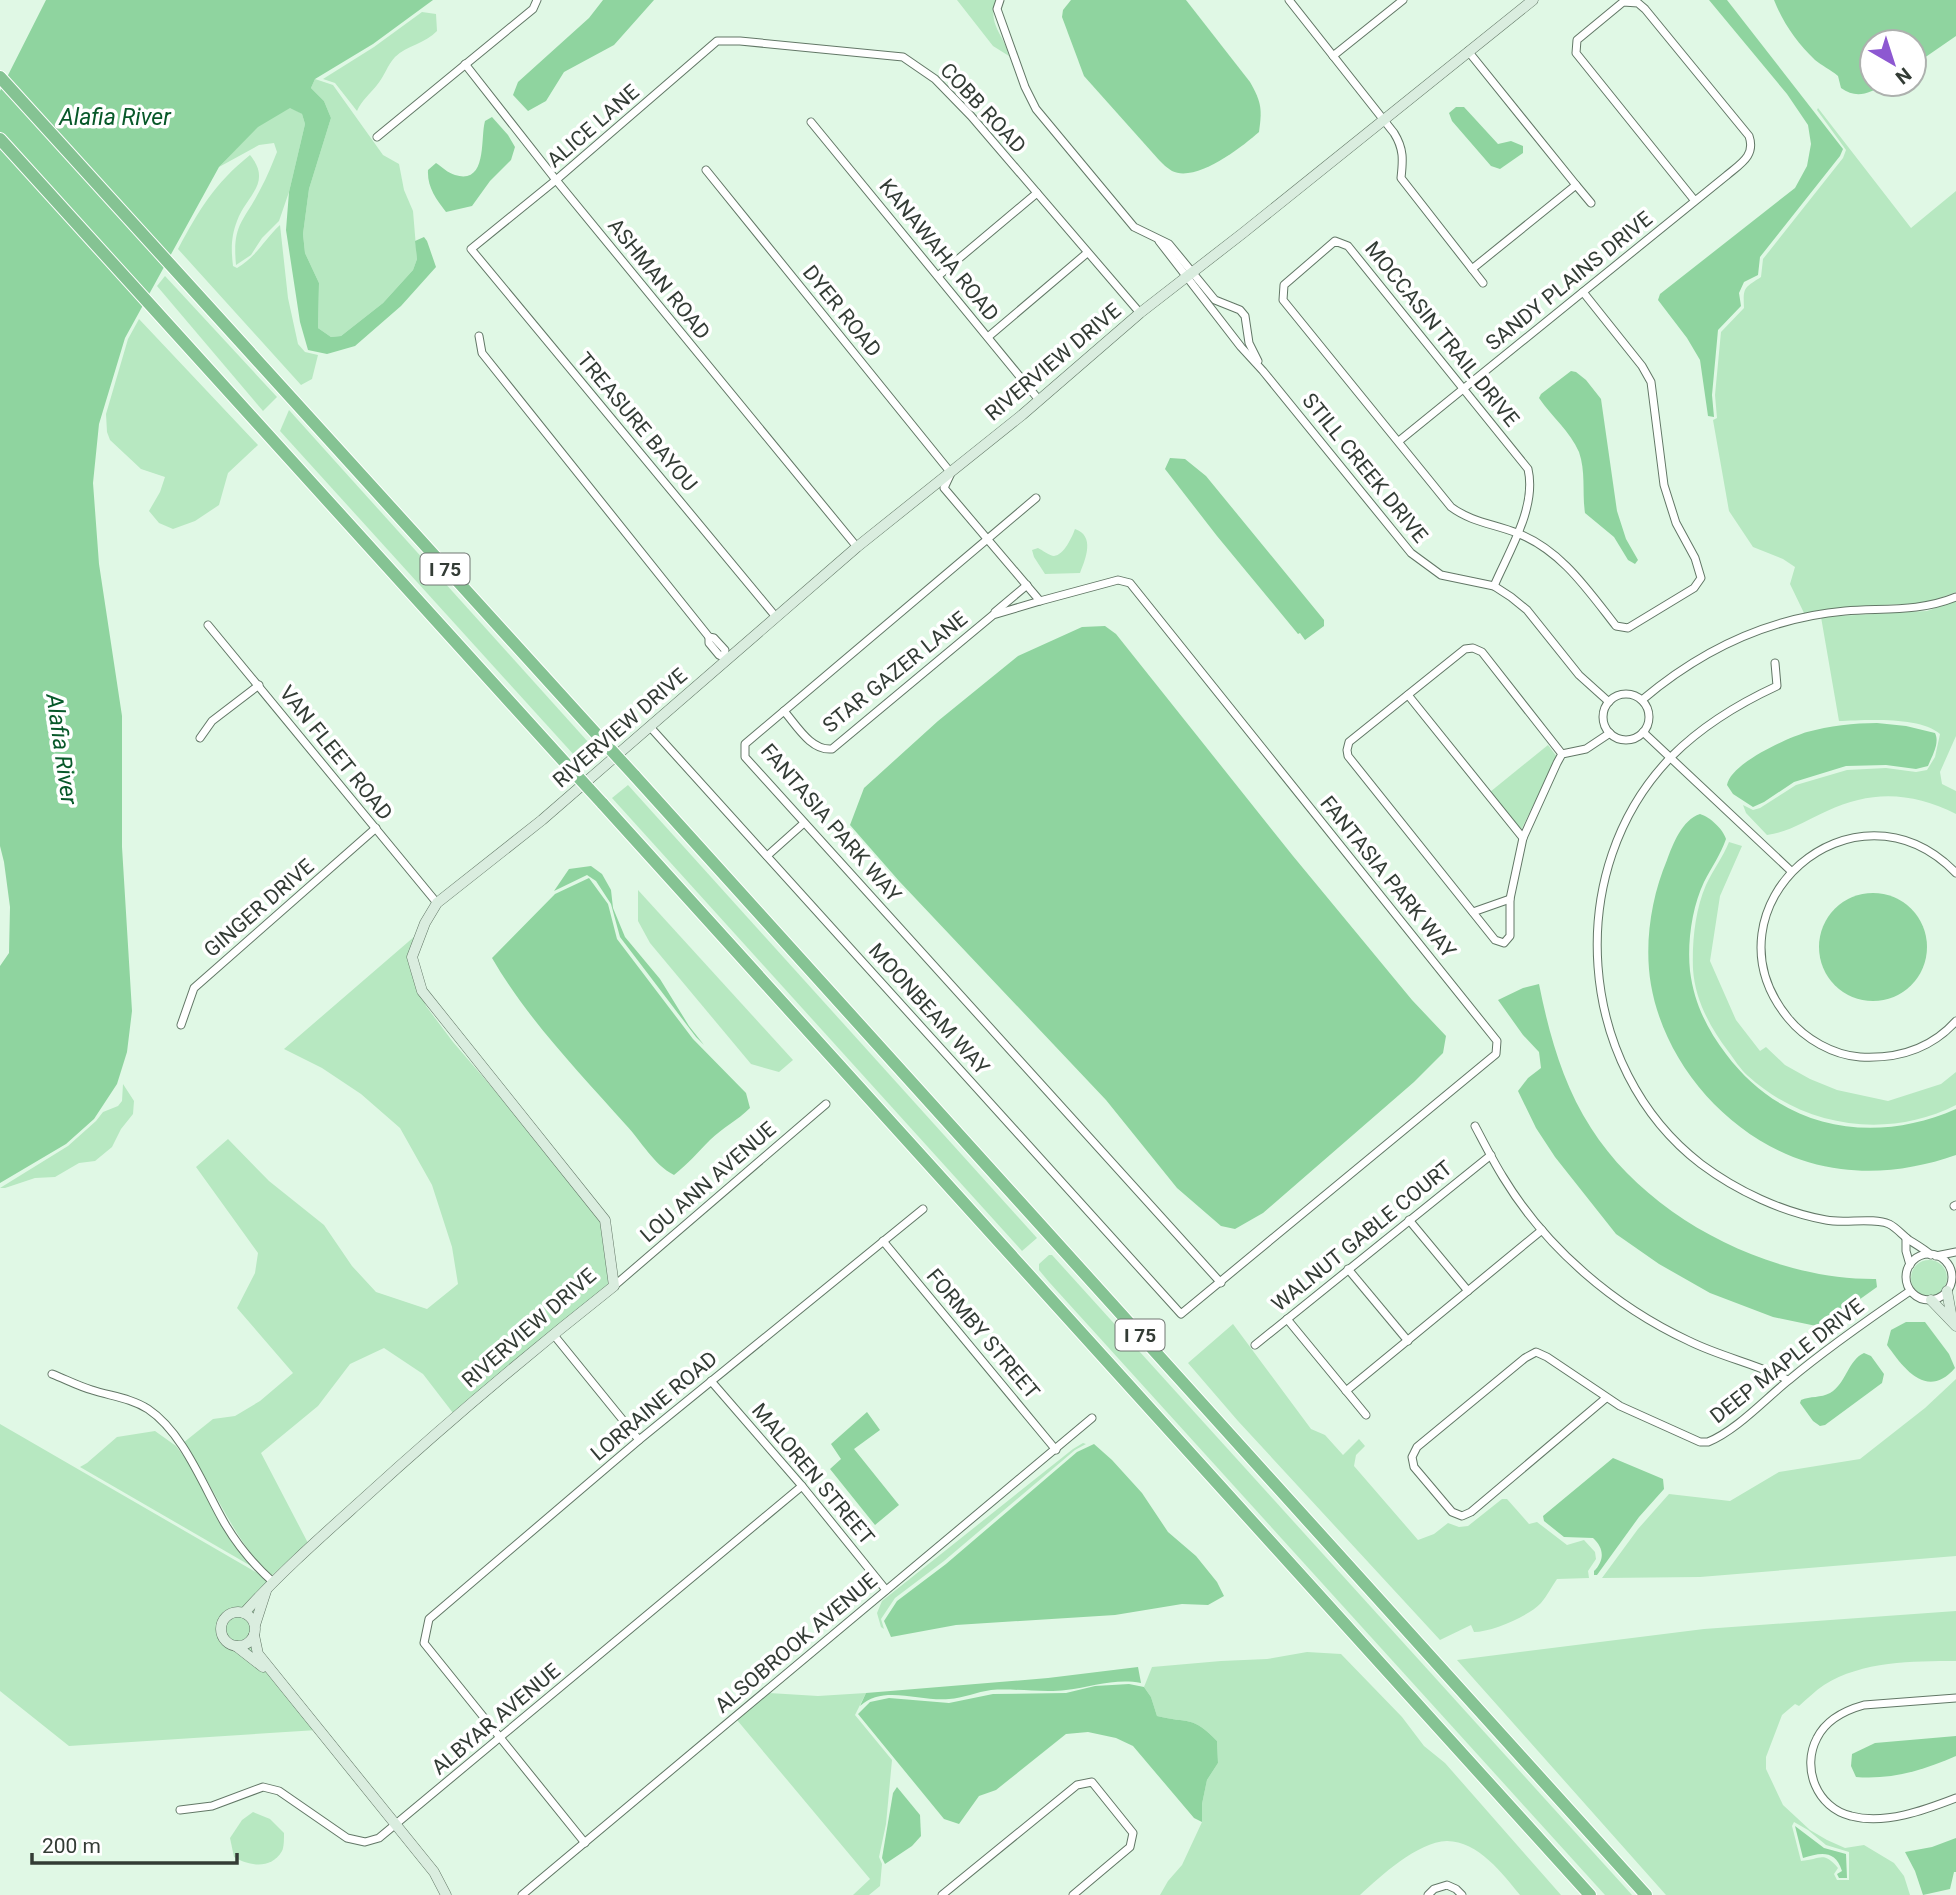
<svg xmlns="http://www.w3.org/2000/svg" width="1956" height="1895" font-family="Roboto,sans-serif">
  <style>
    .green { fill: #b7e8c1; fill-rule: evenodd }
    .water { fill: #8fd49f }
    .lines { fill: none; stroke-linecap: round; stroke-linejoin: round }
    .street-casing { stroke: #627766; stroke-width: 9 }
    .secondary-casing { stroke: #627766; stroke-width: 11 }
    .highway-casing { stroke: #fff; stroke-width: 14 }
    .street { stroke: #fff; stroke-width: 7 }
    .secondary { stroke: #daeddf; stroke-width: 10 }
    .highway { stroke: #85c393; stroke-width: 12 }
    .highway-bridge-casing { stroke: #fff; stroke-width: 14; stroke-linecap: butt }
    .highway-bridge { stroke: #85c393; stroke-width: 12 }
    .labels { text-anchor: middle; stroke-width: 7; stroke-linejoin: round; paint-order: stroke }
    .shield { fill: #fff; stroke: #707672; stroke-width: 2 }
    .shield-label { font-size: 19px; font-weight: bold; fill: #333c35 }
    .street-label { font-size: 21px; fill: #333c35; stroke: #fff }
    .water-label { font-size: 23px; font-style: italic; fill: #075829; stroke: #fff }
  </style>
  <rect width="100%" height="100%" fill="#e0f8e5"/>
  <g class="green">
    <path d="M957 0H996C987 25 1004 34 1009 56L993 46Z"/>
    <path d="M422 12 436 14 437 31C425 44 407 45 395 57 388 64 384 77 377 85 370 94 362 100 357 111L335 83 323 79 374 47Z"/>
    <path d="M315 79 333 85 383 155 399 164 404 190 413 211 417 259 413 270 383 303 341 336 331 337 318 328 319 283 305 253 303 234 309 189 331 118 324 101 311 88Z"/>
    <path d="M290 107 302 114 305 124 289 192 279 221 262 238 251 255 236 265C232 223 244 222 261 188 267 177 272 164 277 152L274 143 259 145 219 167 258 126Z"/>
    <path d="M1818 108 1911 228 1956 191V592L1926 603 1859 606 1804 613 1790 584 1795 567 1783 559 1753 547 1729 511 1713 420 1717 418 1715 395 1721 332 1744 308C1743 287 1744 288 1761 277L1763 259 1843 158 1846 150 1817 110Z"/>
    <path d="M250 155C273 183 246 196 237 221 231 237 231 249 233 266L237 268C257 256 263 241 280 225L288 298 298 344 305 352 318 355 312 379 301 385 178 249C199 210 214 184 250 155Z"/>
    <path d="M165 276 277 397 263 411 157 286Z"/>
    <path d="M139 319 258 445 228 473 219 505 195 521 173 529 159 523 149 511 160 492 165 477 141 469 110 440 107 432 106 414 128 339Z"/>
    <path d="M289 410 589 743 574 755 280 431Z"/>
    <path d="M1075 529C1095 536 1086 558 1080 573L1045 574 1034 557 1032 550 1038 548C1042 550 1050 556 1054 556 1064 555 1072 537 1075 529Z"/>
    <path d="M1956 601V736L1940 772 1942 784 1956 791V814C1912 792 1872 790 1827 811 1806 820 1790 832 1767 835L1746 813 1743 805 1753 810 1760 808 1796 785 1847 770 1886 768 1916 772 1927 770 1935 757 1940 734C1921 716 1864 720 1839 721L1821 617 1927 611Z"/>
    <path d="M1548 745 1557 757 1521 830 1490 792Z"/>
    <path d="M628 785 1037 1238 1022 1251 612 798Z"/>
    <path d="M1729 842 1742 846 1720 896 1710 961 1736 1020 1760 1051 1766 1047 1785 1065 1810 1079 1837 1090 1888 1101 1941 1084 1956 1072V1105C1887 1140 1804 1127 1748 1076 1740 1069 1734 1059 1728 1051 1710 1027 1695 1000 1693 969 1692 942 1695 910 1706 885 1713 870 1723 857 1729 842Z"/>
    <path d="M638 890 793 1060 779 1072 751 1064 650 943 638 921Z"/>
    <path d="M415 936 409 955 426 1006 453 1042 520 1120 601 1221 610 1284 453 1413 423 1374 384 1348 350 1364 318 1406 261 1453 308 1543 271 1576C231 1537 215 1486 183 1443L213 1419 235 1416 260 1401 293 1373 237 1308 255 1273 258 1253 196 1167 228 1139 269 1181 324 1225 352 1266 376 1292 427 1309 458 1284 452 1247 432 1185 400 1128 361 1094 322 1068 284 1049Z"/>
    <path d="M123 1084 134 1101 133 1114 121 1129 112 1147 95 1161 79 1163 55 1177 35 1178 5 1188H0L68 1146 96 1121 103 1112 118 1106 122 1101Z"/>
    <path d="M1049 1255H1052L1632 1895H1605L1049 1282 1039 1270V1264Z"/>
    <circle cx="1929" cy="1278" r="18"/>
    <path d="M1233 1324 1311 1429 1325 1435 1343 1455 1359 1439 1365 1446 1356 1455 1354 1466 1418 1540 1434 1534 1448 1523 1459 1527 1468 1526 1502 1499H1507L1529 1524 1537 1522 1567 1545 1584 1540 1595 1552 1596 1559 1588 1571 1589 1578 1557 1579C1552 1586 1547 1596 1541 1603 1529 1616 1492 1632 1474 1632L1471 1625 1440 1640 1238 1421 1188 1363Z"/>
    <path d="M1956 1379V1556L1700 1577 1602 1578 1638 1529 1669 1494 1730 1501 1779 1472 1860 1459 1925 1408Z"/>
    <path d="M0 1424 273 1582 255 1625 254 1643 317 1730 69 1746 0 1691Z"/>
    <path d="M155 1431 176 1446 194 1470 223 1526 251 1566 80 1467 87 1463 117 1437Z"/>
    <path d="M1083 1443 1086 1444 1075 1450 944 1561 895 1598 881 1619 884 1629 881 1627 877 1613 882 1601 1073 1449Z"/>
    <path d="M1956 1611V1661C1913 1661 1862 1661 1824 1685 1815 1691 1807 1699 1799 1706L1795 1704 1782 1715 1766 1757V1769L1783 1805 1810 1830 1827 1840 1845 1848 1864 1845 1894 1863 1904 1876 1910 1895H1666L1457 1660 1704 1629ZM1794 1822 1808 1830 1826 1845 1849 1852V1880H1837L1834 1874 1838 1868C1823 1850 1820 1860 1801 1861L1792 1826Z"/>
    <path d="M1307 1652 1341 1654 1402 1717 1424 1746 1445 1763 1561 1895H1520C1503 1874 1478 1841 1447 1841 1417 1842 1381 1876 1360 1895H1160L1168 1881 1182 1865 1202 1822V1804L1207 1780 1218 1763 1217 1741C1192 1715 1189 1724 1157 1716L1151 1697 1144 1687 1152 1667 1221 1661 1267 1659Z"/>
    <path d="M769 1693 818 1696 866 1693 855 1715 892 1760 886 1824 879 1857 882 1864 880 1886 869 1895H853L870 1879 737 1720Z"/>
    <path d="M253 1812 270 1819 284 1833C284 1839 284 1847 282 1851 271 1870 249 1866 234 1857L230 1838 242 1820Z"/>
  </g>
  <g class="water">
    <path d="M46 0H433L373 44 315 79 311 88 324 101 331 118 309 189 303 234 305 253 319 283 318 328 331 337 341 336 383 303 413 270 417 259 415 241 424 237 427 241 436 267 401 306 355 346 327 354 308 350 300 322 286 230 289 192 305 124 302 114 290 108 258 127 219 167 125 338 99 424 93 483 99 564 122 716V847L132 1011 127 1052 117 1084 94 1119 66 1144 0 1183V966L9 953 10 907 4 862 0 846V91Z"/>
    <path d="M603 0H654L614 45 564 72 546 101 528 111 513 95 518 82 589 18Z"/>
    <path d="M1071 0H1186L1250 82C1262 103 1262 110 1259 132 1242 147 1196 183 1172 171 1167 168 1163 164 1159 160L1084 76 1062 17 1063 10Z"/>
    <path d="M1709 0H1727L1843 149 1840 156 1760 257 1758 275 1744 282 1739 293 1741 306 1718 330 1712 395 1714 417 1708 416 1700 360 1687 338 1658 300 1660 294 1795 188 1807 166 1811 144 1808 125 1787 94Z"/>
    <path d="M1774 0H1956V36L1914 65V42H1872V84H1885C1869 94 1856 99 1841 88L1838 76C1830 69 1822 66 1815 60 1797 43 1783 23 1774 0Z"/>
    <path d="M1456 107H1464L1498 144 1511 141 1523 146V153L1500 169 1491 166 1452 121 1449 113Z"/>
    <path d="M492 117 508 135 515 147 511 160 490 181 472 206 446 212C436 199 427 187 428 170L436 163C442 167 448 173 455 175 488 185 480 138 485 121Z"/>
    <path d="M1571 371 1576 372 1586 380 1601 399 1617 511 1626 539 1638 560 1635 564 1628 560 1614 537 1585 513C1582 493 1586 472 1579 452 1570 431 1552 417 1539 398L1541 394Z"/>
    <path d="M1170 458 1185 459 1206 476 1324 620V626L1305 640 1300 633 1298 634 1217 536 1165 469Z"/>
    <path d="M1105 626 1116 634 1293 856 1412 1000 1446 1036 1443 1053 1414 1082 1263 1213 1235 1229 1221 1226 1177 1188 1106 1100 899 881 850 825 864 788 938 721 1018 656 1082 627Z"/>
    <path d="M1877 723 1906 726 1935 733C1940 743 1932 756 1928 766L1916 769 1886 765 1846 766 1794 782 1764 802 1753 807 1733 794 1727 785C1731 763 1787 738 1807 732 1829 726 1854 723 1877 723Z"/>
    <path d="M1700 814C1710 817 1723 829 1726 839 1721 854 1711 868 1704 882 1692 907 1687 943 1690 971 1694 1003 1707 1029 1726 1054 1782 1129 1872 1146 1956 1109V1155C1919 1168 1880 1174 1841 1169 1748 1158 1667 1076 1651 985 1644 944 1651 898 1667 860 1673 844 1682 820 1700 814Z"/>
    <path d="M591 866 602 874 611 890 613 908 625 937 660 979 689 1026 704 1045 696 1037 620 937 611 904 596 881 587 875 554 891 569 869Z"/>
    <path d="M589 878 608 904 617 939 693 1039 746 1093 750 1108C738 1120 722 1128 710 1140 698 1152 688 1164 674 1175 653 1164 642 1142 626 1125 579 1072 528 1020 492 958L555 894Z"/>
    <circle cx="1873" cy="947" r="54"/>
    <path d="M1539 984C1549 1034 1563 1085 1591 1128 1648 1218 1770 1280 1876 1279L1877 1287 1821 1327 1773 1317 1710 1293 1659 1264 1616 1234 1555 1157 1536 1128 1518 1091 1528 1078 1541 1068 1539 1052 1523 1035 1498 1000 1523 988Z"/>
    <path d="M1906 1322H1925L1949 1354 1955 1368C1927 1400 1904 1369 1887 1345L1891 1330Z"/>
    <path d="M1864 1353 1871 1356 1884 1374 1882 1383 1825 1425 1820 1426 1813 1421 1800 1403 1801 1400C1810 1396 1821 1398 1830 1393 1846 1384 1848 1360 1864 1353Z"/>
    <path d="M867 1412 880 1430 854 1449 899 1505 875 1525 830 1469 841 1459 831 1444Z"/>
    <path d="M1094 1444 1112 1460 1142 1493 1168 1532 1196 1556 1217 1582 1224 1596 1208 1605 1182 1604 1115 1615 956 1625 891 1637 884 1621 897 1601 946 1564 1077 1452Z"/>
    <path d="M1613 1458 1663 1479 1664 1489 1639 1517 1597 1575H1594V1571C1605 1560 1604 1548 1593 1538L1564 1537 1544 1521 1543 1516Z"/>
    <path d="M1138 1667 1141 1683C1115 1678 1092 1687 1066 1690 1043 1693 1014 1688 991 1690 977 1692 963 1698 949 1699 921 1702 883 1684 860 1706L866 1693 1048 1678Z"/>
    <path d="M1129 1684 1144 1687 1151 1697 1157 1716C1189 1724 1192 1715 1217 1741L1218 1763 1207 1780 1202 1804V1822L1194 1818 1133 1746 1116 1738 1088 1732 1066 1734 996 1790 979 1796 959 1824 944 1819 858 1714 870 1702 889 1698 949 1703 993 1694 1066 1693 1095 1686Z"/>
    <path d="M1956 1736V1756C1924 1770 1891 1780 1856 1777L1851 1766 1852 1754 1875 1743Z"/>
    <path d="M897 1787 920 1815 921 1836 912 1846 885 1864 882 1858 893 1793Z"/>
    <path d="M1795 1826 1824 1848 1846 1854 1847 1878H1839L1837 1874 1842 1871C1835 1849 1820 1853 1803 1858Z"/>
    <path d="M1956 1838V1872H1954L1950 1889 1923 1895 1915 1871 1905 1852 1932 1847Z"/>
  </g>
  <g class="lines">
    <g class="street-casing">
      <g id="street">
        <path d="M1000 0 997 9 1025 87 1036 109 1134 227 1169 244 1215 300 1240 310 1245 316 1249 343 1258 361"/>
        <path d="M1289 0 1394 133C1404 149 1403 160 1401 178L1483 283"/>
        <path d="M1468 51 1576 185"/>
        <path d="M1333 56 1403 0"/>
        <path d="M465 64 556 180 857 547"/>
        <path d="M811 122 1039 400"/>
        <path d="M377 137 533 9 537 0"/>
        <path d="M1159 241 1241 347 1263 371 1411 553 1441 575 1494 586 1511 597 1527 610 1579 675 1609 702"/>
        <path d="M1472 269 1576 185 1591 203"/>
        <path d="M938 276 1037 193"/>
        <path d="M479 336 482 353 709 637 714 638 725 650 724 656"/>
        <path d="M988 337 1087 253"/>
        <path d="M1399 441 1726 176C1740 164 1756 156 1749 136L1645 9 1638 3 1623 2 1577 40 1576 53 1695 201"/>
        <path d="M1036 498 745 744V757L1221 1283"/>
        <path d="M1494 586C1509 551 1537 507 1528 469L1348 246 1335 241 1284 285 1283 300 1451 507C1471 522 1494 524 1517 533 1561 550 1587 589 1616 626L1628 628 1694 588 1701 578 1695 558 1676 523 1664 485 1651 382 1642 366 1583 292"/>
        <path d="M995 612 1027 585"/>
        <path d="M776 617 471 249 556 180 717 41H740L903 57 935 79 971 116 1140 313"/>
        <path d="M208 625 437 903"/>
        <path d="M709 637V643L719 655 726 658"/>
        <path d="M1775 663 1777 686C1738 704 1703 725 1672 756 1561 869 1576 1068 1701 1164 1737 1191 1782 1212 1826 1220 1844 1224 1873 1217 1889 1224 1897 1228 1902 1235 1909 1240 1917 1245 1924 1249 1931 1255"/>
        <circle cx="1626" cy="717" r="23"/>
        <path d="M1408 695 1523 838"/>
        <path d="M1642 700C1701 650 1767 618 1845 611 1883 608 1920 612 1956 597"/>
        <path d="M784 711C797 726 811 751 832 749L993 615 1040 601"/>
        <path d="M651 728 1181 1314 1496 1054 1497 1041 1130 583 1118 580 1040 601 944 488 951 473 706 170"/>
        <path d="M1643 732 1791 871"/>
        <path d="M200 738 212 721 259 685"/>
        <path d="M1562 754 1482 652 1473 648 1465 649 1349 742 1347 750 1348 756 1495 940 1504 943 1510 936V899L1523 838 1557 763 1562 754 1586 749 1610 733"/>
        <path d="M767 856 804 823"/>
        <path d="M1956 873C1854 768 1698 907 1788 1018 1805 1039 1833 1055 1860 1057 1897 1059 1931 1049 1956 1021"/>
        <path d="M1473 912 1510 899"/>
        <path d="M181 1025 194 988 376 828"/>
        <path d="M1475 1126C1484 1143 1493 1161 1503 1177 1546 1248 1614 1306 1689 1341 1721 1357 1757 1364 1788 1380"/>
        <path d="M1954 1206 1956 1205"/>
        <path d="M1409 1220 1468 1291"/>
        <path d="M1906 1238V1251L1910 1265"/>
        <path d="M883 1241 1056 1450"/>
        <circle cx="1929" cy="1277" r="23"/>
        <path d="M1936 1256 1956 1252"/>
        <path d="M1348 1269 1408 1341"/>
        <path d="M614 1286 826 1104"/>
        <path d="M1287 1319 1366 1415"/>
        <path d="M553 1334 639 1440"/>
        <path d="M1255 1345 1491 1155"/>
        <path d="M52 1374C65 1379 78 1386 92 1390 110 1396 131 1398 148 1409 184 1433 204 1488 225 1524 238 1546 254 1565 273 1582"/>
        <path d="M711 1381 802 1486 886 1590"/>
        <path d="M1346 1391 1542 1230"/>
        <path d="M1606 1398 1471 1512 1462 1516 1452 1512 1414 1467 1412 1457 1417 1447 1525 1358 1536 1352 1547 1357 1620 1406 1700 1442H1708C1737 1430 1765 1399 1789 1380 1827 1348 1869 1319 1910 1291"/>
        <path d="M1956 1698 1864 1705C1846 1710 1826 1720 1817 1738 1801 1768 1817 1808 1851 1816 1885 1825 1925 1810 1956 1798"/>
        <path d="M180 1810 212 1806 263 1787 279 1791 347 1838 365 1842 379 1838 802 1486"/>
        <path d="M585 1843 424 1643 429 1619 639 1440 923 1209"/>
        <path d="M522 1895 1092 1418"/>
        <path d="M942 1895 1077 1785 1092 1782 1133 1833 1130 1847 1073 1895"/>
        <path d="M1428 1895 1434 1889 1447 1885 1456 1889 1462 1895"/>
      </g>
    </g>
    <g class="secondary-casing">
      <g id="secondary">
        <path d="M1947 1291 1952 1319"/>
        <path d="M1931 1300 1956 1326"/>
        <circle cx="238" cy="1629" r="17"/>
        <path d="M244 1613C281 1572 322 1536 363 1499 444 1425 528 1354 614 1286L605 1220 422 991 412 957 425 923 437 903 542 820 857 547 1022 415 1140 313 1243 233 1533 0"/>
        <path d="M255 1625 266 1591"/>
        <path d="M254 1635 258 1654 434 1872 446 1895"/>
        <path d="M236 1646 263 1667"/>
      </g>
    </g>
    <g class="highway-casing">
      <g id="highway">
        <path d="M0 77 600 738"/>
        <path d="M0 139 568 766"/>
        <path d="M634 775 1646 1895"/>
        <path d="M602 803 1590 1895"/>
      </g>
    </g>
    <use href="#street" class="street"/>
    <use href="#secondary" class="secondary"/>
    <use href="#highway" class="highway"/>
    <g class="highway-bridge-casing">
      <g id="highway-bridge">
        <path d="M600 738 634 775"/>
        <path d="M568 766 602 803"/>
      </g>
    </g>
    <use href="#highway-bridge" class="highway-bridge"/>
  </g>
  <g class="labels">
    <g class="shield">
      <rect x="420.5" y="553.5" width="49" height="31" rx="5"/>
      <rect x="1115.5" y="1319.5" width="49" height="31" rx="5"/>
    </g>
    <g class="shield-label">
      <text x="445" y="576">I 75</text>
      <text x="1140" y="1342">I 75</text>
    </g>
    <g class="street-label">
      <text transform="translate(983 108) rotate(47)" y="7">COBB ROAD</text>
      <text transform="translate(593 126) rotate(-41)" y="7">ALICE LANE</text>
      <text transform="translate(939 250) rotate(51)" y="7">KANAWAHA ROAD</text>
      <text transform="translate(659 279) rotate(51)" y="7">ASHMAN ROAD</text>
      <text transform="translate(1569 281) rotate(-39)" y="7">SANDY PLAINS DRIVE</text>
      <text transform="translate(842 311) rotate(51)" y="7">DYER ROAD</text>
      <text transform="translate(1442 334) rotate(51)" y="7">MOCCASIN TRAIL DRIVE</text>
      <text transform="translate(1053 362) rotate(-40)" y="7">RIVERVIEW DRIVE</text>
      <text transform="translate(637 422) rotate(50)" y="7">TREASURE BAYOU</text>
      <text transform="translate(1365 468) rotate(51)" y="7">STILL CREEK DRIVE</text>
      <text transform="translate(895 672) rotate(-39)" y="7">STAR GAZER LANE</text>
      <text transform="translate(620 728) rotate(-41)" y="7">RIVERVIEW DRIVE</text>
      <text transform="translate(336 753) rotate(51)" y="7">VAN FLEET ROAD</text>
      <text transform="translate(831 823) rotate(49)" y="7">FANTASIA PARK WAY</text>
      <text transform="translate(1388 877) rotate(51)" y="7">FANTASIA PARK WAY</text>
      <text transform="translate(259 908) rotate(-41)" y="7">GINGER DRIVE</text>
      <text transform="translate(929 1009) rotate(48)" y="7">MOONBEAM WAY</text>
      <text transform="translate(708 1182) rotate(-41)" y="7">LOU ANN AVENUE</text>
      <text transform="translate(1362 1236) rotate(-39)" y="7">WALNUT GABLE COURT</text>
      <text transform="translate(529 1328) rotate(-41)" y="7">RIVERVIEW DRIVE</text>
      <text transform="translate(983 1334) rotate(50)" y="7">FORMBY STREET</text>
      <text transform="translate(1787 1361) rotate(-38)" y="7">DEEP MAPLE DRIVE</text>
      <text transform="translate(654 1406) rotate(-40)" y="7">LORRAINE ROAD</text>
      <text transform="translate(813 1474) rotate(50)" y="7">MALOREN STREET</text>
      <text transform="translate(796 1643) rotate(-40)" y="7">ALSOBROOK AVENUE</text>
      <text transform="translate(496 1719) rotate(-40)" y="7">ALBYAR AVENUE</text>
    </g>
    <g class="water-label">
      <text x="115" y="125">Alafia River</text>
      <text transform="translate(62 749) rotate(82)" y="8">Alafia River</text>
    </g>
  </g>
  <g transform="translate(1893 63) rotate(141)"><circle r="33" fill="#ffffff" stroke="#adb1ae" stroke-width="2"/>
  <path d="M0-5L12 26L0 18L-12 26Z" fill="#8d58d1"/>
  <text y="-10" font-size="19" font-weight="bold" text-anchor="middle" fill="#333c35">N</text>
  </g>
  <path d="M32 1853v10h205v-10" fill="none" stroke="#333c35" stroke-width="3.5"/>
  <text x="42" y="1853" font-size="21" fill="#333c35" stroke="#ffffff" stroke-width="5" paint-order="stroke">200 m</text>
</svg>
